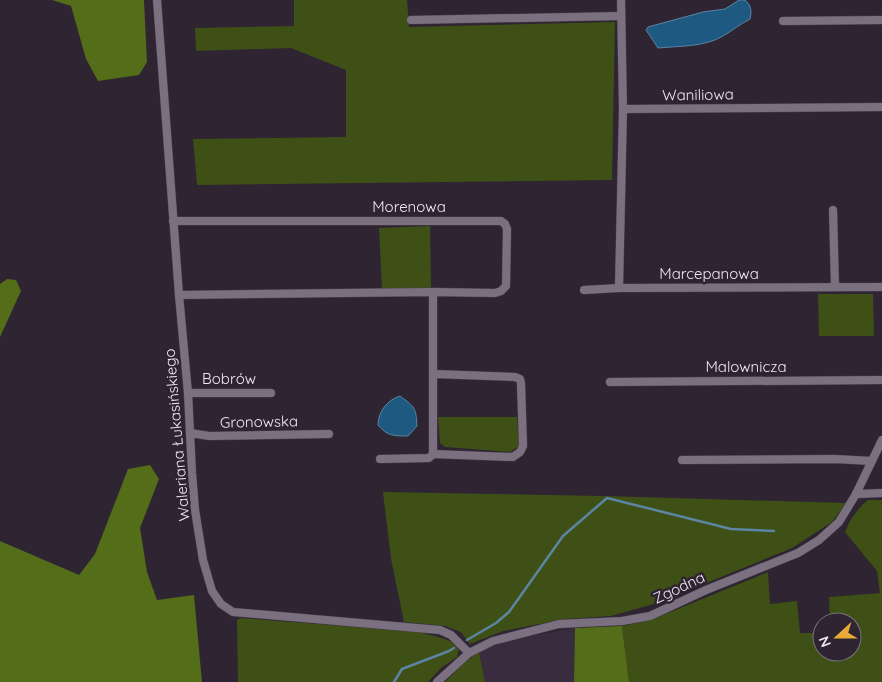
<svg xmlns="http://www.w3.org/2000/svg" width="882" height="682" font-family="Quicksand,sans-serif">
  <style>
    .built { fill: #392c3f }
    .green { fill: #3e5016 }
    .forest { fill: #536d19 }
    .water { fill: #1e5982; stroke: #5c84a3 }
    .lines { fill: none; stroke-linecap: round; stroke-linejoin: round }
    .stream { stroke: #5c84a3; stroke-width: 2.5 }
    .minor-casing { stroke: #4a424d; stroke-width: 9 }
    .minor { stroke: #7b7080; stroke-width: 8 }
    .labels { text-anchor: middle; stroke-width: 5; stroke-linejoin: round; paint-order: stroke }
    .street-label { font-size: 15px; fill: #eee8f1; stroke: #2e2432 }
  </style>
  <rect width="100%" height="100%" fill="#2e2432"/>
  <path class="built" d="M575 628 574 682H485L479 652 509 640Z"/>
  <g class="green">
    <path d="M294 0H407L409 27 615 22 612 180 197 185 193 139 346 137V70L291 48 196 51 195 28 294 26Z"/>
    <path d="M430 226 431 288H382L379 228Z"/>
    <path d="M818 294H873L874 336H819Z"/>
    <path d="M438 417H517L519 446 510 452 445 447 440 443Z"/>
    <path d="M383 492 603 496 846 503 832 522 792 548 657 603 611 616 566 619 503 631 470 644 461 632 445 626 404 622 391 559Z"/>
    <path d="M868 500H882V682H629L622 626 651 620 768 572 770 604 797 601 800 633H822V652H852V622H830L829 597 880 593 877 571 845 532C850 519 857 509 868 500Z"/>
    <path d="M241 618 419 632 445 639 454 643 459 650 457 657 441 668 428 682H238L237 620Z"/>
    <path d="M479 652 485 682H445L463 664Z"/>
  </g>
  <g class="forest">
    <path d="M52 0H144L147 62 139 75 98 81 86 59 71 6Z"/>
    <path d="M7 279 16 280 21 291 0 337V284Z"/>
    <path d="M150 465 159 479 140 528 147 572 157 600 194 595 202 682H0V541L79 575 95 554 128 469Z"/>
    <path d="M622 626 629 682H574L575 628Z"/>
  </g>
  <g class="water">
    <path d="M739 0H745C751 5 752 11 750 19 740 24 732 31 723 36 705 47 679 46 658 48L646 30 648 27 703 12 725 9Z"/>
    <path d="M400 396C415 407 416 408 417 426L408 436C394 436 387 436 378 425 378 412 387 400 400 396Z"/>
  </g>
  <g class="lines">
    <g class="stream">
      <path d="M467 640 496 623 509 612 563 536 607 498 731 529 774 531"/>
      <path d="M394 682 402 669 449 651 454 648"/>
    </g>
    <g class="minor-casing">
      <g id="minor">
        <path d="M157 0 179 295 188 393 192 473 195 510 203 560 212 591 221 604 233 612 440 630 451 635 469 653"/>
        <path d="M411 20 621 16"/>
        <path d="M783 21 882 20"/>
        <path d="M623 109 882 107"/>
        <path d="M833 210 835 287"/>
        <path d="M173 221H501L505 224 507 229 506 286 501 291 495 293 433 292 179 295"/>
        <path d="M619 288 623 109 621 0"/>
        <path d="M584 290 619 288 882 287"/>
        <path d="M433 292V454"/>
        <path d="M610 382 882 380"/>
        <path d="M188 393H271"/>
        <path d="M190 433 209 436 329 434"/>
        <path d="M380 459 429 458 433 454 513 457 520 452 523 446 521 383 520 379 515 377 434 374"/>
        <path d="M682 460 835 459 872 461"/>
        <path d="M856 494 882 493"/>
        <path d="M437 682 469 653 493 641 559 624 622 621 650 616 706 590 798 553 819 540 839 522 856 494 882 440"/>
      </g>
    </g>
    <use href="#minor" class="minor"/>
  </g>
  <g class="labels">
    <g class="street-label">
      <text transform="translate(698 95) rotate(-1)" y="5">Waniliowa</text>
      <text x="409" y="212">Morenowa</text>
      <text x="709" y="279">Marcepanowa</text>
      <text x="746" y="372">Malownicza</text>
      <text x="229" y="384">Bobrów</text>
      <text transform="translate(259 422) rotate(-1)" y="5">Gronowska</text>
      <text transform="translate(177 435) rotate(-95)" y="5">Waleriana Łukasińskiego</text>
      <text transform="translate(679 588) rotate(-25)" y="5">Zgodna</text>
    </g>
  </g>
  <g transform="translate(837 637) rotate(249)"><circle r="24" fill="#2e2432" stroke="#7b727e"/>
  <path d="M0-4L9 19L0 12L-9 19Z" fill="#eaaa39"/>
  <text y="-8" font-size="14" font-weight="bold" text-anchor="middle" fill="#eee8f1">N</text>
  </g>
</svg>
